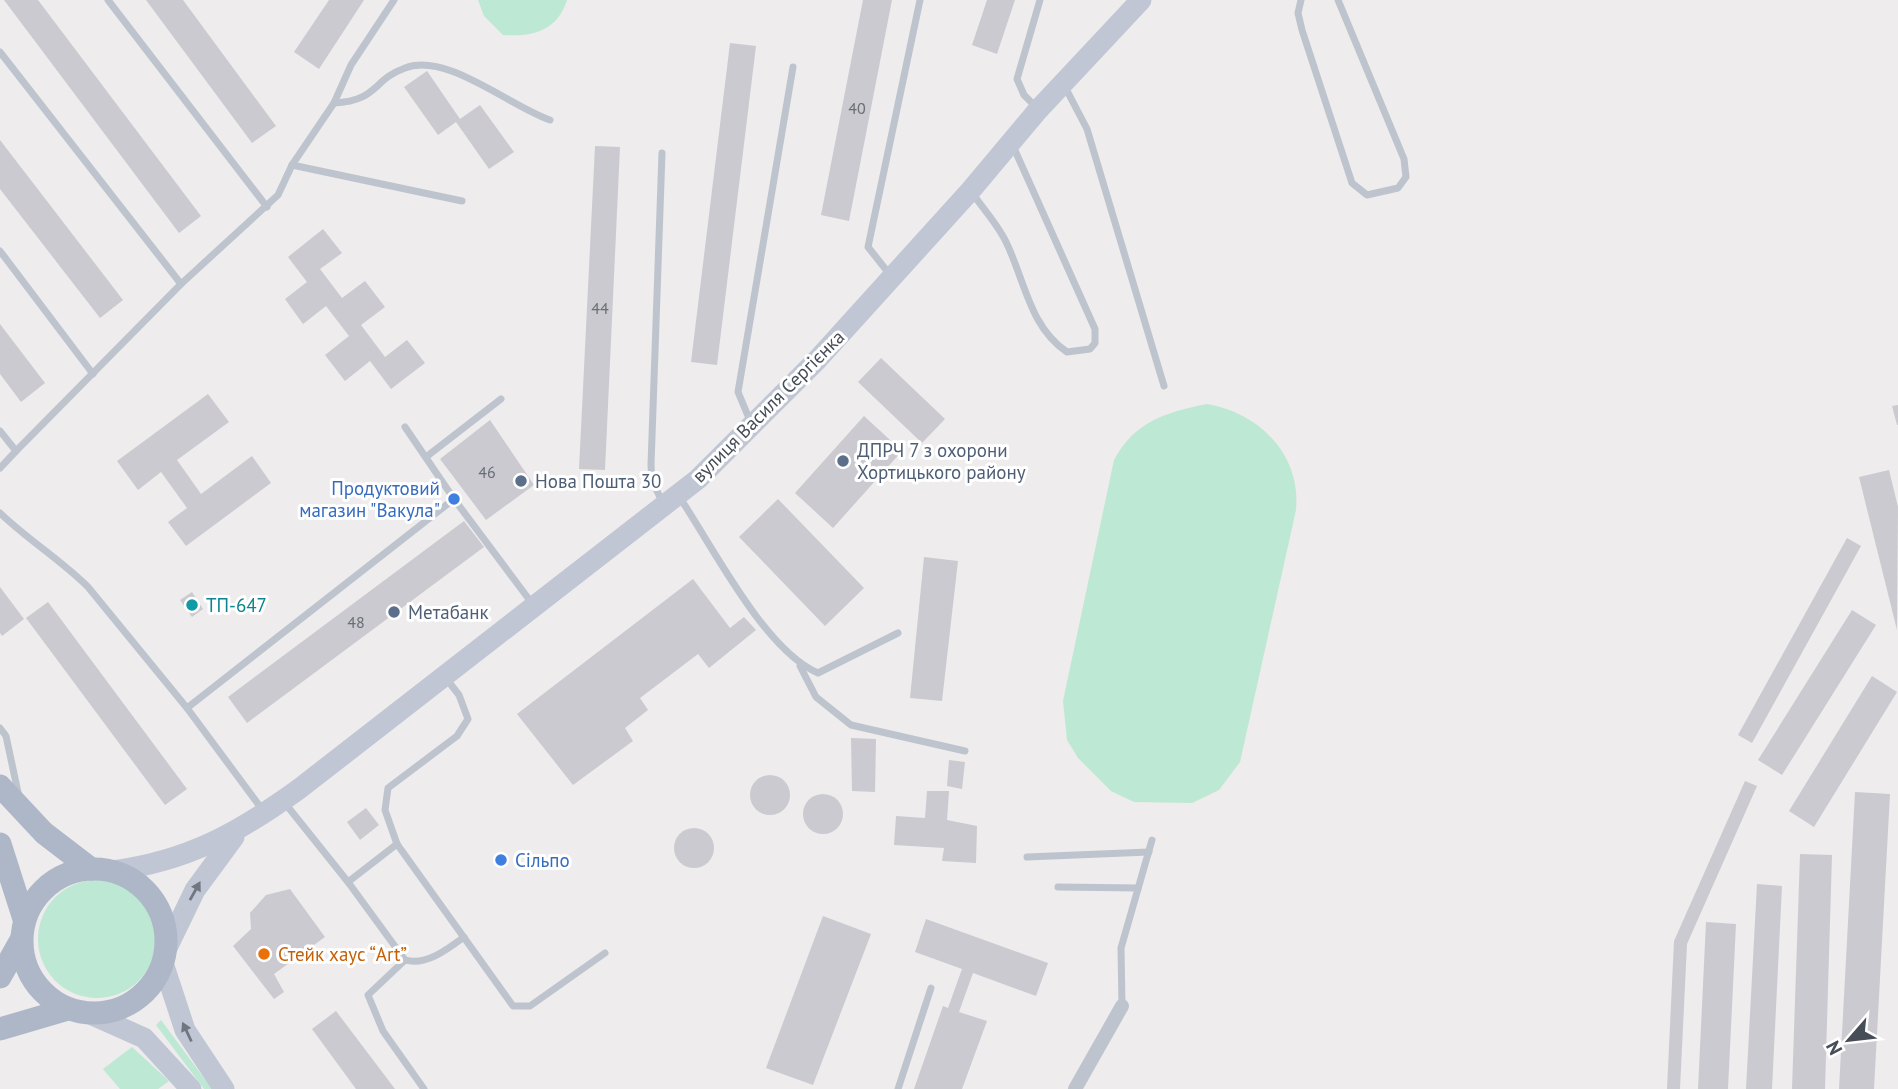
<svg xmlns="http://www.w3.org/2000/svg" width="1898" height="1089" font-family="'PT Sans',sans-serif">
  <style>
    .green { fill: #bde8d4 }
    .building { fill: #cacad0 }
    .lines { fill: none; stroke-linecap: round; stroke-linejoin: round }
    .lane { stroke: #bec4cd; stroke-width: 7 }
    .street { stroke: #bec4cd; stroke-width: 14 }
    .secondary { stroke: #c0c6d3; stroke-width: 21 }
    .primary { stroke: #aeb7c8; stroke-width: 23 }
    .oneway { fill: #717782 }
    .service-dot { fill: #5c6f8a; stroke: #fff; stroke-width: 2.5 }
    .shop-dot { fill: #3f7fe0; stroke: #fff; stroke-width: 2.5 }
    .culture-dot { fill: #0f9aa8; stroke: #fff; stroke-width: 2.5 }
    .food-dot { fill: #e8710a; stroke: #fff; stroke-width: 2.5 }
    .labels { text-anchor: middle; stroke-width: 6; stroke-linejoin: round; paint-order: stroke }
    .number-label { font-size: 16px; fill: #676c75 }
    .street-label { font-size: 19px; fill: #464d57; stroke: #fff }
    .service-label { font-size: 19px; fill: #4e5e75; stroke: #fff; text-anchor: start }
    .shop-label { font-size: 19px; fill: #366cbe; stroke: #fff; text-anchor: end }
    .culture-label { font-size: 19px; fill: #0d838f; stroke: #fff; text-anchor: start }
    .food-label { font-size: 19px; fill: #c56008; stroke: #fff; text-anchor: start }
  </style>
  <rect width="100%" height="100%" fill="#eeecec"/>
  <g class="green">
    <path d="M478 0H567C557 31 533 37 503 35L484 16Z"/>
    <path d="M1207 404C1259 413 1301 454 1296 510L1240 762 1219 790 1192 803 1134 802 1111 791 1078 758 1067 740 1063 701 1114 460C1134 422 1166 412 1207 404Z"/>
    <circle cx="97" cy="939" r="59"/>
    <path d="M161 1020 212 1089H204L156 1025Z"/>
    <path d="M132 1047 169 1081 158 1089H120L103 1069Z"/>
  </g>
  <g class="building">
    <path d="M4 0H38L201 216 179 233Z"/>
    <path d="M146 0H183L276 126 252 143Z"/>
    <path d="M329 0H364L319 69 294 52Z"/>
    <path d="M863 0H892L849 221 821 215Z"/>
    <path d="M987 0H1015L997 54 972 45Z"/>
    <path d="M730 43 756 46 717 365 691 362Z"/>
    <path d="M427 71 460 119 480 105 514 152 489 169 456 122 438 135 404 87Z"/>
    <path d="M0 140 123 300 100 318 0 189Z"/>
    <path d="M595 146 620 147 605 470 579 469Z"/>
    <path d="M323 229 342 253 320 269 342 298 365 281 385 307 361 325 385 357 407 340 425 363 391 389 370 361 345 381 325 355 349 336 326 306 303 324 285 299 307 282 288 257Z"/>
    <path d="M0 324 45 383 21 402 0 374Z"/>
    <path d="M881 358 945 419 922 443 858 382Z"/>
    <path d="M208 394 229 422 177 460 201 494 252 456 271 483 186 546 168 522 187 508 161 472 138 490 117 461Z"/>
    <path d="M1898 405V425H1897L1892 406Z"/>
    <path d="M864 416 902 451 833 528 795 493Z"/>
    <path d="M490 420 534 485 486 520 440 459Z"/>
    <path d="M1889 470 1898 507 1897 630 1859 477Z"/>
    <path d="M778 499 864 588 825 626 739 537Z"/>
    <path d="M464 521 484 547 247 723 228 697Z"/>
    <path d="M1847 538 1861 546 1752 743 1738 735Z"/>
    <path d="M924 557 958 561 942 701 910 698Z"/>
    <path d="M693 579 730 628 744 617 756 630 709 668 698 654 640 698 648 710 625 728 633 741 573 785 517 714Z"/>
    <path d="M0 587 24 619 2 636 0 633Z"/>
    <path d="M192 592 203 609 192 617 180 600Z"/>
    <path d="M48 602 187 789 165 805 26 618Z"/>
    <path d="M1852 610 1876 625 1782 775 1758 760Z"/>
    <path d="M1872 676 1897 692 1814 827 1789 811Z"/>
    <path d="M851 738 876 739 875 792 852 791Z"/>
    <path d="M949 760 965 762 962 789 947 786Z"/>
    <circle cx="770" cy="795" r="20"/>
    <path d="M1745 781 1757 786 1687 944 1680 1089H1667L1674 941Z"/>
    <path d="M927 791H949L947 820 977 826 976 863 942 861 944 848 894 845 896 816 925 818Z"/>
    <path d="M1855 792 1890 794 1874 1089H1839Z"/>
    <circle cx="823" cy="814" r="20"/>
    <path d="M366 808 379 825 360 840 347 822Z"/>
    <circle cx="694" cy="848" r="20"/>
    <path d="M1800 854 1832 855 1825 1089H1792Z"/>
    <path d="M1757 884 1782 886 1772 1089H1746Z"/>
    <path d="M290 889 325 937 274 974 284 992 274 999 233 946 251 929 250 913 266 895Z"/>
    <path d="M823 916 871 934 813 1085 766 1068Z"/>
    <path d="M926 919 1048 963 1036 996 973 973 959 1012 987 1021 962 1089H914L943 1006 948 1008 962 969 915 952Z"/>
    <path d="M1706 922 1736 924 1728 1089H1698Z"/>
    <path d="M336 1011 395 1089H356L312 1029Z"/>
  </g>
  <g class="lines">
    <g class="lane">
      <path d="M108 0 267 207"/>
      <path d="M1301 0 1298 13 1302 30 1352 183 1367 195 1398 188 1406 177 1404 159 1338 0"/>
      <path d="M0 52 181 284"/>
      <path d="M1064 85 1087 129 1164 386"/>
      <path d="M334 103C378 101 372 80 405 68 447 52 509 106 550 120"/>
      <path d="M1038 109 1024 95 1017 79 1040 0"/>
      <path d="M662 153 651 465 652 481 663 503"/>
      <path d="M292 165 462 201"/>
      <path d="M973 194C984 210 999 226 1007 244 1025 282 1030 327 1067 352L1090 349 1095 343V329L1013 146"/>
      <path d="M0 251 93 374"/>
      <path d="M891 276 868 247 920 0"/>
      <path d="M751 423 738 392 793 67"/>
      <path d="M405 427 454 499"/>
      <path d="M0 431 16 451 0 468"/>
      <path d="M16 451 181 284 278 195 292 165 334 103 351 65 394 0"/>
      <path d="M426 457 501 399"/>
      <path d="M680 498C713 547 765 651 818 673L898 633"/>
      <path d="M0 513C28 540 61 560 88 587L187 708 454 499 534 606"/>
      <path d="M800 666 816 697 851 725 965 751"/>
      <path d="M445 677 459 695 468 719 457 736 388 788 385 810 397 844 513 1006H530L605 953"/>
      <path d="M187 708 264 812"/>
      <path d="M0 728 6 736 19 797"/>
      <path d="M284 802 348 882 397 844"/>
      <path d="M1027 857 1149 852"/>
      <path d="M348 882 405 960 368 995 383 1031 424 1089"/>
      <path d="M1058 887 1138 888"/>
      <path d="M405 960C426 966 448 949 464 937"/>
      <path d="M1122 1006 1121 948 1152 840"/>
      <path d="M898 1089 931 988"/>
    </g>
    <path class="street" d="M1075 1089 1122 1006"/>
    <g class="secondary">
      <path d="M112 871C188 861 238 833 299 789L698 479 817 360 971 190 1038 110 1141 0"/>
      <path d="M165 952 195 890 234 837"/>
      <path d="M163 963 185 1030 224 1089"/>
      <path d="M90 1014 144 1038 191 1089"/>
    </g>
    <g class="primary">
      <path d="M0 786 44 833 91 869"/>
      <path d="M0 844 24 919"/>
      <circle cx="94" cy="941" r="72"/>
      <path d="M0 977 21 940"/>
      <path d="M0 1029 68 1009"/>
    </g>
  </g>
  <defs><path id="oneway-solid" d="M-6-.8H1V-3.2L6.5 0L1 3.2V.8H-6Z" transform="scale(1.75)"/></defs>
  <g class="oneway">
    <use href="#oneway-solid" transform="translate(195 891) rotate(-61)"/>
    <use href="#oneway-solid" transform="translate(187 1032) rotate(-115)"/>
  </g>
  <g class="service-dot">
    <circle cx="843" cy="461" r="7"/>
    <circle cx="521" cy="481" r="7"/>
    <circle cx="394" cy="612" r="7"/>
  </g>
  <g class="shop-dot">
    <circle cx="454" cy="499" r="7"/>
    <circle cx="501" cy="860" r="7"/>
  </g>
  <circle class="culture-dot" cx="192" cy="605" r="7"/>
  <circle class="food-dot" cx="264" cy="954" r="7"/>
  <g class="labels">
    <g class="number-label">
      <text x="857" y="114">40</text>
      <text x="600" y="314">44</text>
      <text x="487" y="478">46</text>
      <text x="356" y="628">48</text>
    </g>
    <g class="street-label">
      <text transform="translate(768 406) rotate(-45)" y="7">вулиця Василя Сергієнка</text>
    </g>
    <g class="service-label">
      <text x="857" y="457">ДПРЧ 7 з охорони<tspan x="857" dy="22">Хортицького району</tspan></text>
      <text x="535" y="488">Нова Пошта 30</text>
      <text x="408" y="619">Метабанк</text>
    </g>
    <g class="shop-label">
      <text x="440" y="495">Продуктовий<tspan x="440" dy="22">магазин "Вакула"</tspan></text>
      <text x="515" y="867" text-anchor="start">Сільпо</text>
    </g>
    <g class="culture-label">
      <text x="206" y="612">ТП-647</text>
    </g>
    <g class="food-label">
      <text x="278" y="961">Стейк хаус “Art”</text>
    </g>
  </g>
  <g transform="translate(1849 1040) rotate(242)" stroke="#ffffff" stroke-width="5" paint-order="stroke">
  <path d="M0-5L12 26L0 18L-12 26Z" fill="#464d57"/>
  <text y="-10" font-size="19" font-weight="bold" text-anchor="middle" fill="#464d57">N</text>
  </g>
</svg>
